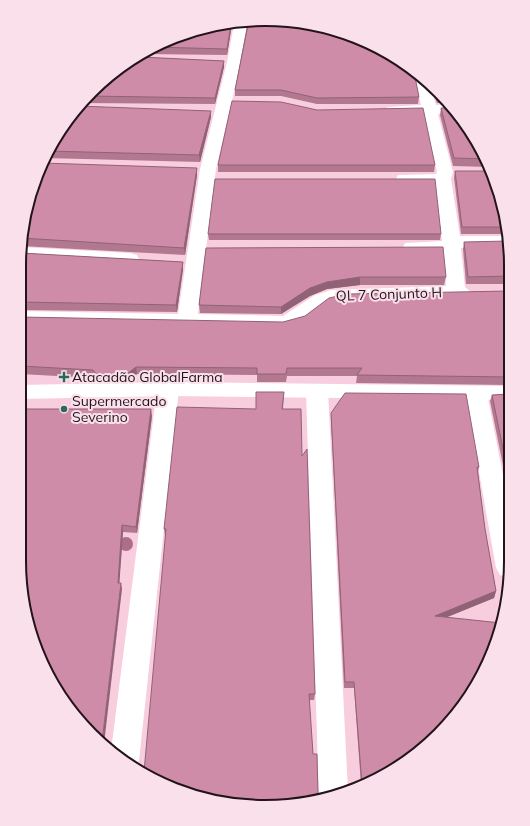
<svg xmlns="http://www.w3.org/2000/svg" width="530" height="826" font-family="Mulish,sans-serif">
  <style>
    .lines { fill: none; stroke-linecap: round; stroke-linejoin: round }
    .minor { fill: #fff; fill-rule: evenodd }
    .tertiary { fill: #fff; fill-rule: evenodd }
    .tree { fill: #ad6e8c }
    .wall { fill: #b27890 }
    .shaded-wall { fill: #916276 }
    .building { fill: #cf8ca8; stroke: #916276 }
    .poi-dot { fill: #286958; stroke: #fae0ea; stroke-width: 1.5 }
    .labels { text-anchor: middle; stroke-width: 4; stroke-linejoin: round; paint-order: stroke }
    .street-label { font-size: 14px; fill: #23141a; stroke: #fae0ea }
    .poi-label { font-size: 14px; fill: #23141a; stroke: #fae0ea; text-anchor: start }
    .rim { fill: none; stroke: #23141a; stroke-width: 2 }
  </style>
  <rect width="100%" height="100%" fill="#f8cdde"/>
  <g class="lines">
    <g class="minor">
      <path d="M247 20 248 22 241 62 216 169 198 314 283 316 315 295 331 290 446 286 443 253 405 251 403 247 405 243 442 241 435 184 398 183 396 179 398 175 436 174 437 172 423 114 388 113 385 110 388 107 421 105 414 76 415 73C432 83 431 87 436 105L446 104 452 113 438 114 453 172 451 179 460 236H507L510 247 461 248 465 287 471 292 468 296 461 298 380 299 333 302 299 325 283 328 21 323V311L178 314 200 169 227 62 234 24Z"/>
      <path d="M21 247 130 253 137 255 139 259 137 263 130 265 21 259Z"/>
      <path d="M168 382 176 384 179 389 139 761 136 767 115 756 111 751 157 389 160 384Z"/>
      <path d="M317 384 325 386 328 391 348 791 328 799 319 800 306 391 309 386Z"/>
      <path d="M476 386 484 388 487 393 509 506V578L500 575 496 568 465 393 468 388Z"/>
    </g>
    <path class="tertiary" d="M168 382 510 386V400L168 396 20 399V385Z"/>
  </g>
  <circle class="tree" cx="126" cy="544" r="7"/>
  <g class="wall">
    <path d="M248 20 419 97 418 104H317L281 96H235V90Z"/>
    <path d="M232 24 227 55 144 54 156 44Z"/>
    <path d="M140 57 224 61V67L215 104 80 103Z"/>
    <path d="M431 86 445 103H437Z"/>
    <path d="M78 106 211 117 200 162 44 158Z"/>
    <path d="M441 108 486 156 488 167 453 166 440 115Z"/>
    <path d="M317 110 435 165 434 172H218V165Z"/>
    <path d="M197 168V175L185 255 21 246V233Z"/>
    <path d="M455 171H490L507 234H461L454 178Z"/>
    <path d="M208 234H441L440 240H209Z"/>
    <path d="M464 242 510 249V284H466L463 249Z"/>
    <path d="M206 248 446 277 444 285H360L327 289 310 296 281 314 200 313 199 305Z"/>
    <path d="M21 253 183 262V269L177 312 21 310Z"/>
    <path d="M21 317 510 377V385L356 383 357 376H287L286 382H257V375L137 374 128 381 97 382 94 378 20 374Z"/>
    <path d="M284 392 283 409 302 456 315 694 314 700H309L313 754 318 795 317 800 249 806 165 536 164 529Z"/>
    <path d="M510 394 509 485H507L490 401 492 395Z"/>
    <path d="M331 413 479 467 478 472 485 529 496 591 494 598 446 617 388 774 361 785 354 688H344L331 420Z"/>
    <path d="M152 416 137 533 123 532 119 583 122 589 61 698Z"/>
  </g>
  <g class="shaded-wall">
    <path d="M231 24H232L227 55V49Z"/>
    <path d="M224 61V67L215 104V98Z"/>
    <path d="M211 111V117L200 162 199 155Z"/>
    <path d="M197 168V175L185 255 184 248Z"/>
    <path d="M183 262V269L177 312 176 305Z"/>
    <path d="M360 277V285L327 289 310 296 281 314V307L310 288 327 282Z"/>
    <path d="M136 367 137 374 128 381 127 374Z"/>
    <path d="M151 409 152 416 137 533 136 527Z"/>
    <path d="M122 525 123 532 119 589 118 583Z"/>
    <path d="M121 583 122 589 104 744 102 742Z"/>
    <path d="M496 591 494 598 433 623 435 616Z"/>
  </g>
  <g class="building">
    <path d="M249 20 344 32 414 72 419 97 317 98 281 90H235Z"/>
    <path d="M231 24 227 49 153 47 156 44Z"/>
    <path d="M140 57 224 61 215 98 89 96Z"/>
    <path d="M232 101 281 102 317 110 423 108 435 165H218Z"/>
    <path d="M78 106 211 111 199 155 48 151Z"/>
    <path d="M441 108H449L486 156 487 159 454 158Z"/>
    <path d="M42 163 197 168 184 248 21 238V233Z"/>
    <path d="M455 171H490L505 227H462Z"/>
    <path d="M215 179H435L441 234H208Z"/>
    <path d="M508 241 510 249V276L468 277 464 242Z"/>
    <path d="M443 247 446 277H360L327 282 310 288 281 307 199 305 206 248Z"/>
    <path d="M21 253 183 262 176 305 21 302Z"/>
    <path d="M510 291V377L357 375 362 368H287L286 374H257V368L136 367 127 374H96L93 370 20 366 21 317 283 322 305 316 329 298 347 294Z"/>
    <path d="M256 392H284L282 409H301L302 456 307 449 315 694H309L313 754H317L318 795H308V801L249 806 186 794 144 772 166 529H164L177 407 256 409Z"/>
    <path d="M345 393 466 394 479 467H477L485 529 496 591 435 616 501 623 492 655 450 723 388 774 362 785 354 682H345L331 413Z"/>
    <path d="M510 394 509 478 492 395Z"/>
    <path d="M20 409H151L136 527 122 525 118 583H121L102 742 61 698 32 640 19 561Z"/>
  </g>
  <g class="poi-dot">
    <path d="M62 371h4v4h4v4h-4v4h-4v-4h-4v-4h4z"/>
    <circle cx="64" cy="409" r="4"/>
  </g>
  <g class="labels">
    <g class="street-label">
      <text transform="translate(389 294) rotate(-2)" y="5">QL 7 Conjunto H</text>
    </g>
    <g class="poi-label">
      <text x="72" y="382">Atacadão GlobalFarma</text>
      <text x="72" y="406">Supermercado<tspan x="72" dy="16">Severino</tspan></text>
    </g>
  </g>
  <path d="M0 0H530V826H0ZM265 26H265A239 239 0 0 1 504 265V561A239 239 0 0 1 265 800H265A239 239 0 0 1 26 561V265A239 239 0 0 1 265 26Z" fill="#fae0ea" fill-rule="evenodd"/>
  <path class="rim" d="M265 26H265A239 239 0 0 1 504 265V561A239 239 0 0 1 265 800H265A239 239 0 0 1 26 561V265A239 239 0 0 1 265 26Z"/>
</svg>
